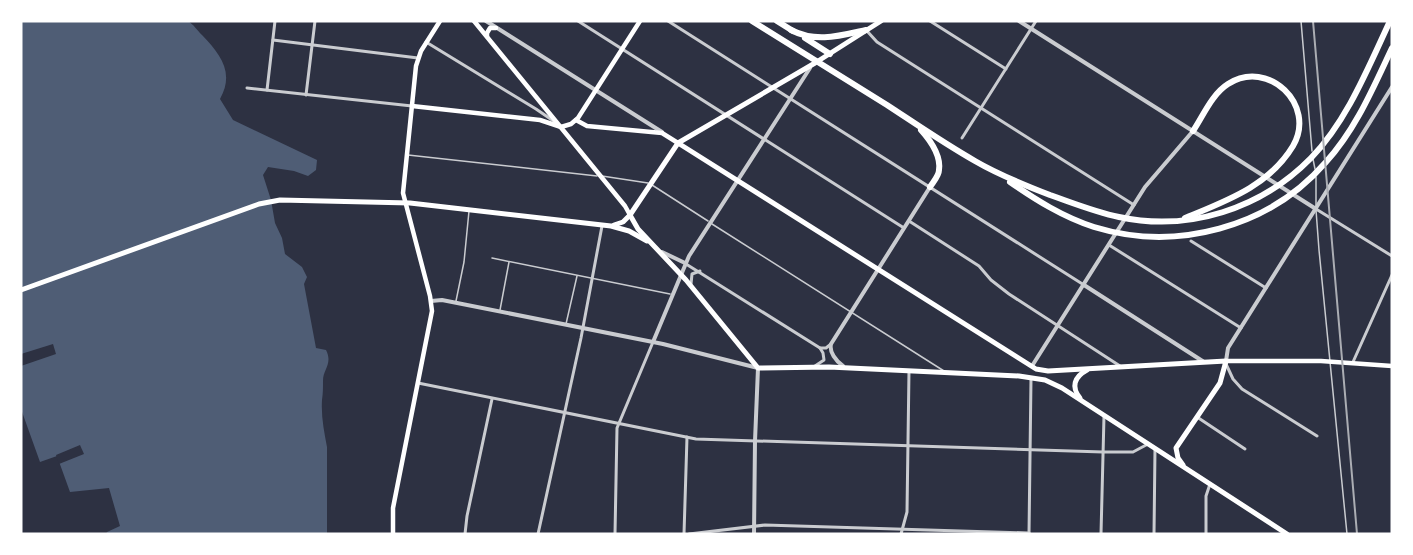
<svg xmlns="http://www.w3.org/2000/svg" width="1413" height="555" font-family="Inter,sans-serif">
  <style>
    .water { fill: #4f5d75 }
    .pier { fill: #2d3142 }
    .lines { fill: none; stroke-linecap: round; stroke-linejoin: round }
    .service { stroke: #caccd0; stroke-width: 1.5 }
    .minor { stroke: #caccd0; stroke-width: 3 }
    .tertiary { stroke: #caccd0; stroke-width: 4 }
    .secondary { stroke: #fff; stroke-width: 4.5 }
    .primary { stroke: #fff; stroke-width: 5 }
    .motorway { stroke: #fff; stroke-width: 6 }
    .rail { stroke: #abadb3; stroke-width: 2 }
  </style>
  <rect width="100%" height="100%" fill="#2d3142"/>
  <path class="water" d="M21 21H188C194 25 197 30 202 35 220 54 235 72 220 99L233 120 317 160 316 170 308 176 294 171 268 167 263 175 271 200 275 223 282 238 285 254 302 267 307 277 304 284 316 348 326 350C333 364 323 369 323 381 323 388 323 393 322 400 321 416 324 431 327 447V534H106L107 532 120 526 109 488 70 492 57 456 40 462 21 409Z"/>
  <g class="pier">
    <path d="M53 344 56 354 21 366V354Z"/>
    <path d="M80 445 84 454 59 464 56 455Z"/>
  </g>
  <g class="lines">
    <g class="service">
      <path d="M1301 21 1312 151"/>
      <path d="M408 155 597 176"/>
      <path d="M1313 159 1315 169"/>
      <path d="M602 176 648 183"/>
      <path d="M1316 177V205"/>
      <path d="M652 185 708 221"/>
      <path d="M1316 210 1319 250 1347 534"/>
      <path d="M712 224 944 371"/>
      <path d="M492 258 670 294"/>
      <path d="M456 301 464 262 469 211"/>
      <path d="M500 310 509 262"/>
      <path d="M566 324 577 276"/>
    </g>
    <g class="minor">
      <path d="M578 21 904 228"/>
      <path d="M668 21 1084 285"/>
      <path d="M930 21 1006 69"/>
      <path d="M867 31 877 42 1134 205"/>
      <path d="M273 40 418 58"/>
      <path d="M426 42 536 109 555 122"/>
      <path d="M247 88 412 106"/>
      <path d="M267 90 275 21"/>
      <path d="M306 95 315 21"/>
      <path d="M962 138 1036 21"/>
      <path d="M1316 209 1392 256"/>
      <path d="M909 221 979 266 991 280 1009 294 1120 366"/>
      <path d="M1191 241 1266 288"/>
      <path d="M1109 245 1241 328"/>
      <path d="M686 264 820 348H826L831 344"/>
      <path d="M691 284 692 274 700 271"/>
      <path d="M1353 362 1392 275"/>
      <path d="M1226 364 1233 379 1242 389 1317 436"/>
      <path d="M815 366 824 360 823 353 820 348"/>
      <path d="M418 383 696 439 1103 452H1133L1148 444"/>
      <path d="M1197 417 1245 449"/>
      <path d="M465 534 467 516 492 399"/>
      <path d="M538 534 581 338 602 226"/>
      <path d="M615 534 617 428 653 342"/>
      <path d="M684 534 687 437"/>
      <path d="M689 534 765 525 1029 533"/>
      <path d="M901 534 907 512 909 371"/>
      <path d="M1029 534 1031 379"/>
      <path d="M1101 534 1104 416"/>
      <path d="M1154 534 1155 449"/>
      <path d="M1206 534V496L1210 484"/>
    </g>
    <g class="tertiary">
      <path d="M486 21 662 132"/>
      <path d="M1019 21 1316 209"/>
      <path d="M662 252 685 263"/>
      <path d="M1084 285 1204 362"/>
      <path d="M431 301 442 300 663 344 758 368 755 441 754 534"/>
      <path d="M653 342 689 256 810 68"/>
      <path d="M1226 361 1228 348 1392 87"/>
      <path d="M843 366C836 361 829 352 831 344L930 187"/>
      <path d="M1032 366 1145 187 1193 131"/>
    </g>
    <g class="secondary">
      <path d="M474 21 625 206 630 215"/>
      <path d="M487 36V33L490 28H496"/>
      <path d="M412 106 540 120 561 127 571 124 578 118 640 21"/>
      <path d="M576 120 587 126 662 133 678 143"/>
      <path d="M1226 361H1321L1392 366"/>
      <path d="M393 534V508L432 311 430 296 403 193 416 66 421 51 440 21"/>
    </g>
    <g class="primary">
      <path d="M678 143 1036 369 1048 371 1226 361 1220 383 1176 448 1178 458 1183 465"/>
      <path d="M630 215 638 229 686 280 758 368 829 367 1019 376 1045 380 1062 388 1287 534"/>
      <path d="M614 225 623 222 630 215 678 143 815 63 881 21"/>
      <path d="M21 290 259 204 280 200 410 203 611 226 629 231 647 241"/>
      <path d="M1080 398C1071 387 1074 377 1087 370"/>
    </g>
    <g class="motorway">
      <path d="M752 21C797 49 842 77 887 105 916 124 945 144 975 161 999 175 1024 185 1050 195 1073 203 1095 212 1119 217 1189 232 1261 209 1311 158 1347 121 1368 68 1390 21"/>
      <path d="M777 21 793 31"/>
      <path d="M791 30C816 43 839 36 866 30"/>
      <path d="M805 38 830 54"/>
      <path d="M921 130C930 140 941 156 939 170 939 176 933 182 930 187"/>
      <path d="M1010 182C1036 200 1063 217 1094 227 1176 252 1269 228 1326 162 1356 129 1373 88 1392 48"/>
      <path d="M1185 218C1226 201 1269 186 1293 146 1317 105 1268 58 1228 84 1212 94 1203 116 1193 131"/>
    </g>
    <path class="rail" d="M1313 21 1357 534"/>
  </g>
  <rect width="1413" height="555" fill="none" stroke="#ffffff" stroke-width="45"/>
</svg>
